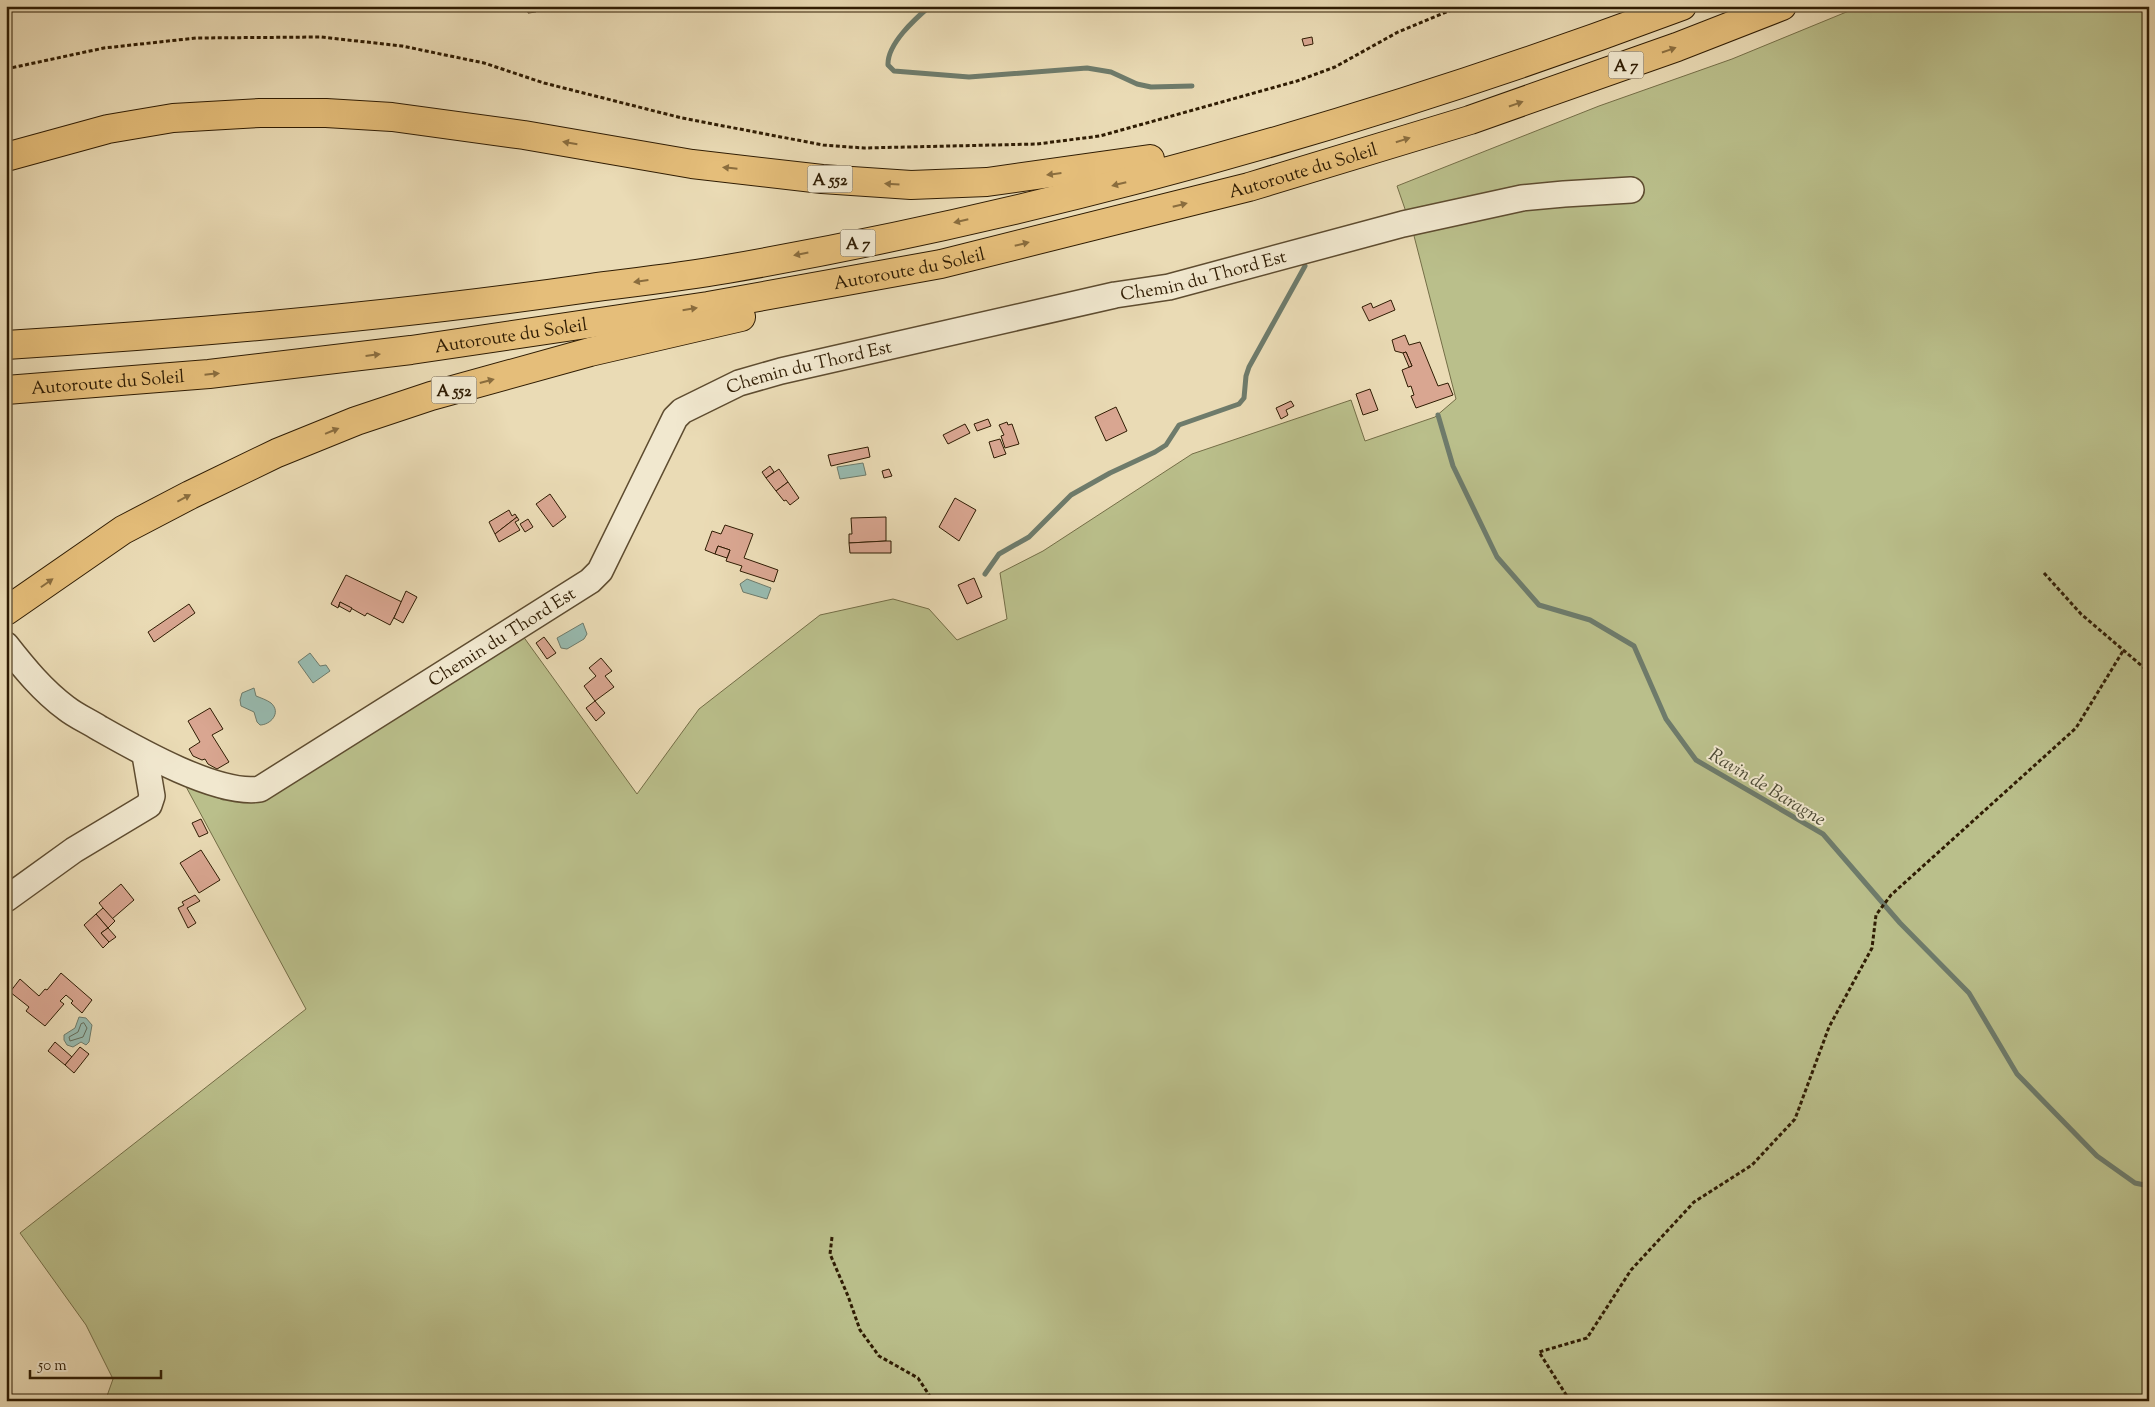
<svg xmlns="http://www.w3.org/2000/svg" width="2155" height="1407" font-family="'Sorts Mill Goudy',serif">
  <style>
    .green { fill: #babf8b; stroke: #746e47 }
    .water { fill: #98bbb0; stroke: #6e7b6b }
    .lines { fill: none; stroke-linecap: round; stroke-linejoin: round }
    .shore { stroke: #646c5a; stroke-width: 1 }
    .stream { stroke: #6e7b6b; stroke-width: 5 }
    .building { fill: #d9a691; stroke: #2f1c03 }
    .minor-casing { stroke: #5e4c30; stroke-width: 28 }
    .highway-casing { stroke: #2f1c03; stroke-width: 30 }
    .path { stroke: #2f1c03; stroke-width: 3; stroke-dasharray: 4 2.5; stroke-linecap: butt }
    .minor { stroke: #f1e8cf; stroke-width: 25 }
    .highway { stroke: #e5be7a; stroke-width: 28 }
    .oneway { fill: #8a6d3e }
    .labels { text-anchor: middle; stroke-width: 4; stroke-linejoin: round; paint-order: stroke }
    .shield { fill: #f1e8cf; stroke: #695940; stroke-width: 1 }
    .shield-label { font-size: 16px; font-weight: bold; fill: #2f1c03 }
    .street-label { font-size: 18px; fill: #2f1c03; stroke: #f1e8cf }
    .water-label { font-size: 19px; font-style: italic; fill: #4e4c37; stroke: #f1e8cf }
  </style>
  <rect width="100%" height="100%" fill="#eadbb5"/>
  <filter id="stains"><feTurbulence type="fractalNoise" baseFrequency=".004" numOctaves="4"/><feColorMatrix values="0 0 0 0 .2 0 0 0 0 .09 0 0 0 0 .02 0 0 0 .5 -.17"/></filter>
  <radialGradient id="worn" r=".72"><stop offset=".6" stop-color="#630" stop-opacity="0"/><stop offset="1" stop-color="#630" stop-opacity=".3"/></radialGradient>
  <path class="green" d="M1861 6H2149V1401H103L107 1396 113 1379 86 1325 20 1233 306 1009 184 783 223 800 273 795 520 632 637 794 699 709 820 615 893 599 929 609 957 640 1007 619 1000 573 1043 551 1192 454 1351 400 1365 441 1435 417 1456 399 1413 232 1397 186 1599 106 1732 59Z"/>
  <g class="water">
    <path d="M863 463 866 475 840 479 837 467Z"/>
    <path d="M747 579 771 588 767 599 743 592 740 584Z"/>
    <path d="M583 623 587 634 584 639 567 649 561 648 557 638Z"/>
    <path d="M310 653 320 666 326 665 330 671 313 683 298 662Z"/>
    <path d="M254 688 256 696C261 698 267 700 271 703 282 713 270 725 260 725L257 722 254 712 241 706 240 700 242 693Z"/>
    <path d="M79 1017 86 1018 92 1025 89 1042 86 1045 81 1042 73 1047 67 1045 64 1040V1035L75 1028Z"/>
  </g>
  <g class="lines">
    <path class="shore" d="M84 1023 87 1028 83 1037 70 1041 69 1037 78 1032 81 1024Z"/>
    <g class="stream">
      <path d="M930 6C915 19 887 44 888 65L894 71 969 77 1087 68 1111 72 1137 84 1151 87 1192 86"/>
      <path d="M1438 415 1453 466 1497 557 1539 605 1590 620 1634 646 1666 719 1696 760 1823 834 1900 923 1969 993 2017 1074 2097 1156 2135 1183 2149 1186"/>
      <path d="M985 574 999 554 1029 537 1071 495 1110 473 1155 452 1166 445 1179 425 1239 404 1244 398 1246 376 1249 367 1305 266"/>
    </g>
  </g>
  <g class="building">
    <path d="M527 6H536V12L528 13Z"/>
    <path d="M1312 37 1313 44 1304 46 1302 39Z"/>
    <path d="M1391 300 1395 310 1369 321 1362 307 1371 303 1373 308Z"/>
    <path d="M1405 335 1409 345 1420 342 1438 386 1448 383 1453 395 1416 408 1411 396 1414 395 1411 386 1408 387 1402 370 1412 366 1406 352 1403 353 1395 351 1392 340Z"/>
    <path d="M1406 352 1412 366 1409 367 1403 353Z"/>
    <path d="M1370 389 1378 410 1363 415 1356 394Z"/>
    <path d="M1291 401 1294 406 1286 410 1288 415 1281 419 1276 408Z"/>
    <path d="M1116 407 1127 431 1106 441 1095 417Z"/>
    <path d="M988 419 991 426 977 431 974 424Z"/>
    <path d="M1007 422 1008 425 1012 424 1019 444 1005 448 1001 436 1004 435 999 425Z"/>
    <path d="M965 424 970 433 948 444 943 435Z"/>
    <path d="M1000 439 1006 454 994 458 989 442Z"/>
    <path d="M868 447 870 457 831 466 828 455Z"/>
    <path d="M770 466 774 472 766 478 762 472Z"/>
    <path d="M779 469 788 482 776 491 766 478Z"/>
    <path d="M889 469 892 476 884 478 882 471Z"/>
    <path d="M788 482 799 498 790 505 786 500 784 501 776 491Z"/>
    <path d="M550 494 566 517 553 527 536 504Z"/>
    <path d="M955 498 976 510 959 541 939 527Z"/>
    <path d="M509 510 512 516 515 514 517 517 495 534 489 522Z"/>
    <path d="M517 517 519 520 515 522 520 530 499 542 495 534Z"/>
    <path d="M886 517V541L849 543V534H852L851 518Z"/>
    <path d="M528 519 533 527 525 532 520 524Z"/>
    <path d="M725 525 753 534 744 558 778 570 774 582 740 571 742 566 726 561 730 550 718 546 715 554 705 550 712 531 721 534Z"/>
    <path d="M886 541H891V553H850L849 543Z"/>
    <path d="M718 546 730 550 727 558 715 554Z"/>
    <path d="M346 575 402 602 390 625 367 613 365 616 340 602 338 608 331 604Z"/>
    <path d="M974 578 982 597 967 604 958 585Z"/>
    <path d="M406 591 417 597 403 623 394 618Z"/>
    <path d="M340 602 352 608 350 612 339 606Z"/>
    <path d="M189 604 195 613 154 642 148 632Z"/>
    <path d="M544 637 556 653 547 659 536 643Z"/>
    <path d="M601 658 612 671 605 676 614 687 595 701 584 686 596 676 589 668Z"/>
    <path d="M595 701 605 713 596 721 586 708Z"/>
    <path d="M210 708 223 729 212 735 229 762 217 769 208 764 205 759 202 760 193 756 189 749 200 742 188 721Z"/>
    <path d="M201 819 208 833 199 837 192 823Z"/>
    <path d="M201 850 220 880 199 893 180 863Z"/>
    <path d="M121 884 134 900 112 919 99 903Z"/>
    <path d="M195 895 200 901 187 908 196 923 188 928 178 908 184 905 182 902Z"/>
    <path d="M103 908 115 921 108 928 96 914Z"/>
    <path d="M96 914 108 928 101 933 109 942 103 948 84 925Z"/>
    <path d="M108 928 116 937 109 942 101 933Z"/>
    <path d="M61 973 92 1000 82 1013 71 1003 73 1001 66 995 60 1001 64 1004 45 1026 26 1011 29 1007 10 992 20 979 39 996 45 989 47 990Z"/>
    <path d="M55 1042 72 1057 65 1065 48 1051Z"/>
    <path d="M80 1047 89 1054 74 1073 65 1065Z"/>
  </g>
  <g class="lines">
    <g class="minor-casing">
      <g id="minor">
        <path id="s1" d="M6 645C24 668 43 691 66 708 76 716 88 721 99 728 136 749 218 796 260 789L590 581 600 571 675 418 682 411 739 383 781 371 1115 295 1169 287 1403 224 1522 198 1564 194 1631 190"/>
        <path d="M6 899 74 850 149 805 152 796 145 755"/>
      </g>
    </g>
    <g class="highway-casing">
      <g id="highway">
        <path d="M6 157 108 129 173 118 260 113H326L392 117 524 135 692 164 822 179 911 185 987 182 1150 159"/>
        <path d="M6 345C201 333 396 316 590 288 636 282 681 277 727 269 1053 212 1372 122 1682 6"/>
        <path id="s2" d="M6 390 209 374 411 350 708 306 941 264 1249 187 1470 120 1677 47 1782 6"/>
        <path d="M6 611 123 530 190 495 277 453 356 421 431 396 590 352 741 317"/>
      </g>
    </g>
    <g class="path">
      <path d="M6 69 104 48 196 38 321 37 402 46 484 63 544 83 682 118 823 145 864 148 1037 144 1100 136 1297 81 1335 67 1398 32 1461 6"/>
      <path d="M2044 573 2081 614 2149 672"/>
      <path d="M832 1237 830 1254 848 1296 860 1330 879 1356 918 1378 933 1401"/>
      <path d="M1570 1401 1539 1352 1587 1338 1631 1270 1694 1202 1752 1165 1795 1119 1829 1027 1872 948 1876 915 1891 895 2076 728 2123 651"/>
    </g>
    <use href="#minor" class="minor"/>
    <use href="#highway" class="highway"/>
  </g>
  <defs><path id="oneway-solid" d="M-6-.8H1V-3.2L6.5 0L1 3.2V.8H-6Z" transform="scale(1.25)"/></defs>
  <g class="oneway">
    <use href="#oneway-solid" transform="translate(1669 50) rotate(-19)"/>
    <use href="#oneway-solid" transform="translate(1516 104) rotate(-19)"/>
    <use href="#oneway-solid" transform="translate(1403 140) rotate(-17)"/>
    <use href="#oneway-solid" transform="translate(570 143) rotate(-170)"/>
    <use href="#oneway-solid" transform="translate(730 168) rotate(-174)"/>
    <use href="#oneway-solid" transform="translate(1054 174) rotate(173)"/>
    <use href="#oneway-solid" transform="translate(892 184) rotate(-176)"/>
    <use href="#oneway-solid" transform="translate(1119 184) rotate(166)"/>
    <use href="#oneway-solid" transform="translate(1180 205) rotate(-14)"/>
    <use href="#oneway-solid" transform="translate(961 221) rotate(167)"/>
    <use href="#oneway-solid" transform="translate(1022 244) rotate(-14)"/>
    <use href="#oneway-solid" transform="translate(801 254) rotate(169)"/>
    <use href="#oneway-solid" transform="translate(641 281) rotate(172)"/>
    <use href="#oneway-solid" transform="translate(690 309) rotate(-9)"/>
    <use href="#oneway-solid" transform="translate(373 355) rotate(-7)"/>
    <use href="#oneway-solid" transform="translate(212 374) rotate(-6)"/>
    <use href="#oneway-solid" transform="translate(487 381) rotate(-15)"/>
    <use href="#oneway-solid" transform="translate(332 431) rotate(-22)"/>
    <use href="#oneway-solid" transform="translate(184 498) rotate(-28)"/>
    <use href="#oneway-solid" transform="translate(47 583) rotate(-35)"/>
  </g>
  <g class="labels">
    <g class="shield">
      <rect x="1608.5" y="51.5" width="35" height="27" rx="4"/>
      <rect x="807.5" y="165.5" width="45" height="27" rx="4"/>
      <rect x="840.5" y="229.5" width="35" height="27" rx="4"/>
      <rect x="431.5" y="376.5" width="45" height="27" rx="4"/>
    </g>
    <g class="shield-label">
      <text x="1626" y="71">A 7</text>
      <text x="830" y="185">A 552</text>
      <text x="858" y="249">A 7</text>
      <text x="454" y="396">A 552</text>
    </g>
    <g class="street-label">
      <text dy="6" stroke="none"><textPath href="#s2" startOffset="1318">Autoroute du Soleil</textPath></text>
      <text dy="6" stroke="none"><textPath href="#s2" startOffset="912">Autoroute du Soleil</textPath></text>
      <text dy="6" stroke="none"><textPath href="#s1" startOffset="1425">Chemin du Thord Est</textPath></text>
      <text dy="6" stroke="none"><textPath href="#s2" startOffset="508">Autoroute du Soleil</textPath></text>
      <text dy="6" stroke="none"><textPath href="#s1" startOffset="1020">Chemin du Thord Est</textPath></text>
      <text dy="6" stroke="none"><textPath href="#s2" startOffset="102">Autoroute du Soleil</textPath></text>
      <text dy="6" stroke="none"><textPath href="#s1" startOffset="586">Chemin du Thord Est</textPath></text>
    </g>
    <g class="water-label">
      <text transform="translate(1768 786) rotate(31)" y="7">Ravin de Baragne</text>
    </g>
  </g>
  <rect width="2155" height="1407" fill="none" stroke="#eadbb5" stroke-width="25"/>
  <rect x="8" y="8" width="2140" height="1392" fill="none" stroke="#2f1c03" stroke-width="2.5"/>
  <rect x="12" y="12" width="2130" height="1382" fill="none" stroke="#2f1c03"/>
  <path d="M30 1370v8h131v-8" fill="none" stroke="#2f1c03" stroke-width="2.5"/>
  <text x="38" y="1370" font-size="15" fill="#2f1c03" stroke="#f1e8cf" stroke-width="4" paint-order="stroke">50 m</text>
  <rect width="100%" height="100%" filter="url(#stains)"/>
  <rect width="100%" height="100%" fill="url(#worn)"/>
</svg>
